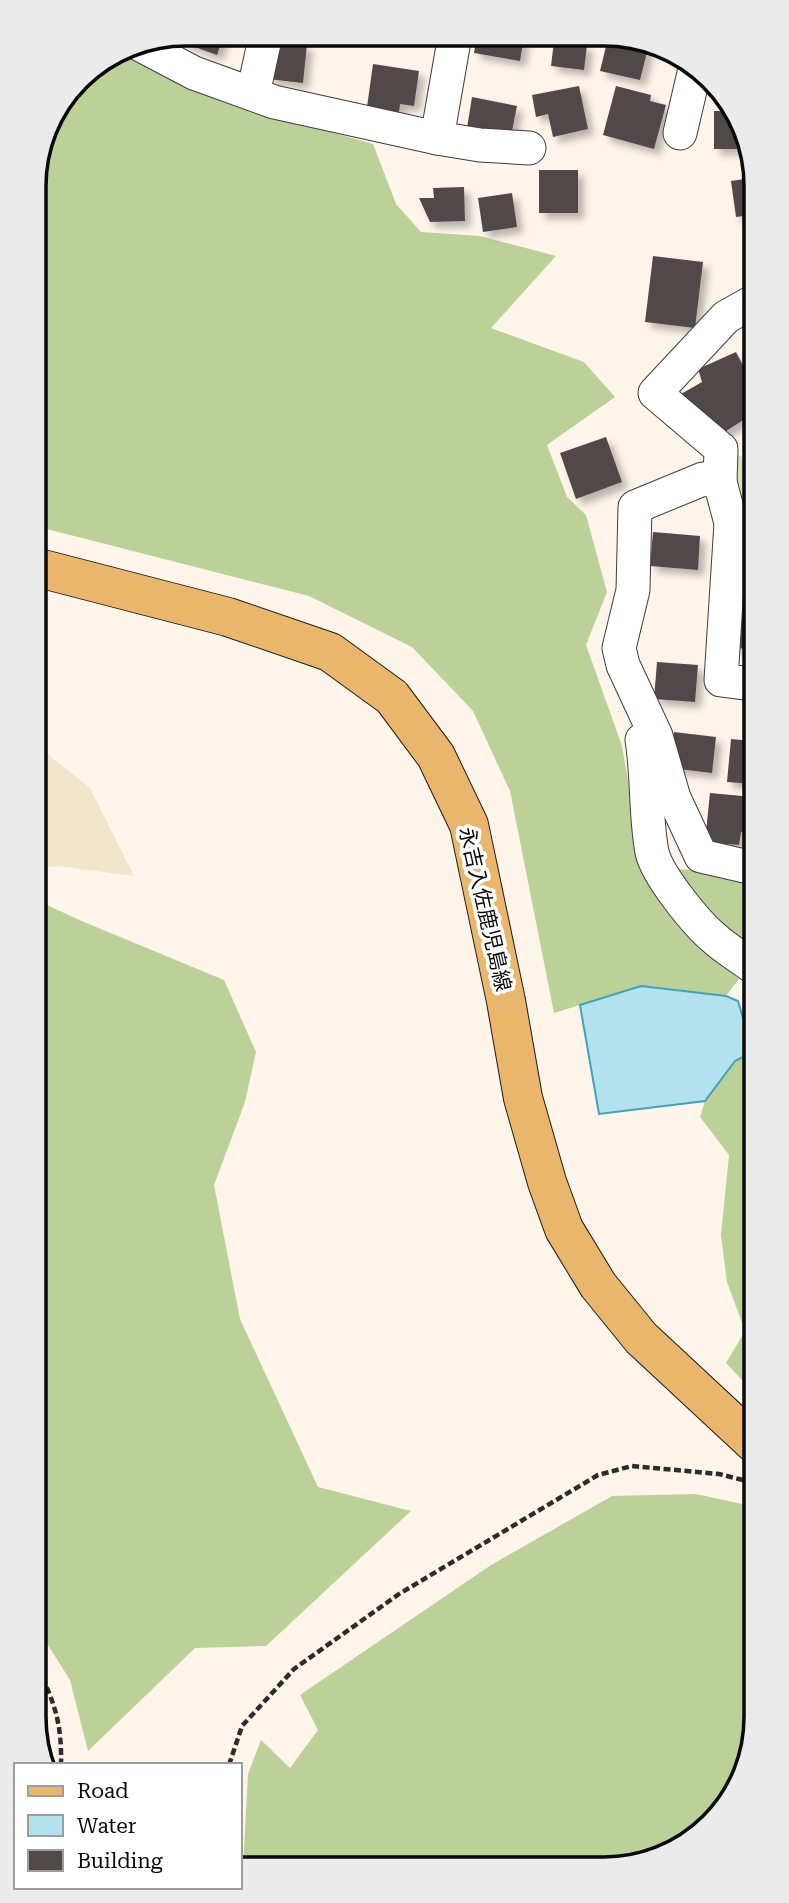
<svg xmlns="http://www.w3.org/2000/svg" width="789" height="1903" font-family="'Roboto Serif','Noto Sans JP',serif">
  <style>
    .farmland { fill: #efe6cc }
    .green { fill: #d5e2b7 }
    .forest { fill: #bcd198 }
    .water { fill: #b3e2ee; stroke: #42a1bd; stroke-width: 2 }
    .building { fill: #514a48; filter: url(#shadow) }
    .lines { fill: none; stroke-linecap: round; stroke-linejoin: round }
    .minor-casing { stroke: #3d3d3d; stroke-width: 35 }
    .major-casing { stroke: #1b1b1b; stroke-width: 40 }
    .path { stroke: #2c2c2c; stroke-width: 4.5; stroke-dasharray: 7 3.5; stroke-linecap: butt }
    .minor { stroke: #fff; stroke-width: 33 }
    .major { stroke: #e9b66c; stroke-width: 38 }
    .labels { text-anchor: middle; stroke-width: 7; stroke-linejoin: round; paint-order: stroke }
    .street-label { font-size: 21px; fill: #0a0a0a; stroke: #fff }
    .rim { fill: none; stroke: #0a0a0a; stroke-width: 3.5 }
  </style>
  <defs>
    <filter id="shadow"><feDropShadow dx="6" dy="6" stdDeviation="3.5" flood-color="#0004"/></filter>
  </defs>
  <rect width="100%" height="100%" fill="#fdf5e9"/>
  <path class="farmland" d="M35 744 90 788 134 876 58 866 36 869Z"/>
  <path class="green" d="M735 453 752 463V511C732 501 736 472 735 453Z"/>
  <g class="forest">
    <path d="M115 53 239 106 373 144 396 204 421 232 480 236 556 256 491 328 584 362 615 397 547 445 567 497 586 515 607 592 586 645 622 746 642 862 694 940 739 979 726 996 641 986 554 1013 510 791 473 711 412 647 309 596 35 526 34 175 49 118 85 71Z"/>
    <path d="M664 868 690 870 753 884V948L706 923Z"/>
    <path d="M36 900 84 922 224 980 256 1052 245 1102 214 1185 240 1319 318 1487 411 1511 266 1646 195 1648 88 1751 70 1680 41 1634H38Z"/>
    <path d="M753 1052 754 1393 726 1363 745 1331 727 1282 721 1235 729 1155 700 1117 705 1101 735 1061Z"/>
    <path d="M696 1494 751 1506 755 1509V1727L718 1818 643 1865 243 1867 248 1774 261 1740 290 1768 318 1730 300 1695 491 1565 612 1496Z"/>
  </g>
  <path class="water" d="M641 986 726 996 738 1001 753 1052 735 1061 705 1101 599 1114 580 1005Z"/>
  <g class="building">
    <path d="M184 33H185L224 34 217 55 181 42Z"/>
    <path d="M477 35 524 36 520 61 474 53Z"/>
    <path d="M608 38 648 48 640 80 600 71Z"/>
    <path d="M272 41 307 44 303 83 268 79Z"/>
    <path d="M554 41 587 45 584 70 551 66Z"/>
    <path d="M373 64 419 71 414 106 400 104 399 112 367 107Z"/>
    <path d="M579 86 588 129 553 137 548 114 536 117 532 95Z"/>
    <path d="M616 86 651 95 650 101 666 105 654 149 603 135Z"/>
    <path d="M472 97 517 106 511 136 467 128Z"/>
    <path d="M714 111H730L751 149H714Z"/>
    <rect x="539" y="170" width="39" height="43"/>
    <path d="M751 178V215L736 217 731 181Z"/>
    <path d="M464 187 465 221 430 222 419 198H434L433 188Z"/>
    <path d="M512 193 517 227 483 232 478 198Z"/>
    <path d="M751 232V262L750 263 744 233Z"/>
    <path d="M653 256 703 262 695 328 645 322Z"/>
    <path d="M736 352 751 381V396L748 398 751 403V415L720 435 681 394 702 382 698 369Z"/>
    <path d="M606 437 622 482 576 499 560 453Z"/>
    <path d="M653 532 700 536 698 570 650 566Z"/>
    <path d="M739 571 752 572V613L737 612Z"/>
    <path d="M736 616 752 617V649L734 648Z"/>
    <path d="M657 662 698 665 695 702 654 699Z"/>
    <path d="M674 732 716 737 712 773 670 768Z"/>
    <path d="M731 739 752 741 753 784 727 782Z"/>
    <path d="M710 793 753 797 752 833 741 832 739 845 705 842Z"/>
  </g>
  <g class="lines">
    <g class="minor-casing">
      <g id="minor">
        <path d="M137 43 194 73 274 102 437 138 455 35"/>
        <path d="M253 94 266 34"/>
        <path d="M680 133 695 69"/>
        <path d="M437 138 480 145 529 148"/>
        <path d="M720 482 721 449 655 393 726 317 751 303"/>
        <path d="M731 523 721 680 752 684"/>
        <path d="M752 525 731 523 720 482 703 479 635 507 633 590 619 648 623 665 656 736 674 798 701 856 753 868"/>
        <path d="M642 740C648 777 645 815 652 852 657 875 696 923 714 938 726 949 740 957 753 967"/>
      </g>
    </g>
    <g class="major-casing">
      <path id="major" d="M35 567 228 617 330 652 392 697 436 756 469 825 506 1001 523 1098 547 1182 564 1229 598 1285 641 1338 755 1444"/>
    </g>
    <g class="path">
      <path d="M38 1668C55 1704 62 1724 61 1765"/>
      <path d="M229 1765 242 1726 294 1669 399 1594 598 1475 632 1466 719 1474 755 1483"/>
    </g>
    <use href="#minor" class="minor"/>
    <use href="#major" class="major"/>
  </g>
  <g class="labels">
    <g class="street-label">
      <text transform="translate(485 909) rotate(77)" y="7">永吉入佐鹿児島線</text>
    </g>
  </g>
  <path d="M0 0H789V1903H0ZM186 46H604A140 140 0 0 1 744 186V1717A140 140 0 0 1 604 1857H186A140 140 0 0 1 46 1717V186A140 140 0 0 1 186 46Z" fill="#ebebeb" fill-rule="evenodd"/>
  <path class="rim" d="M186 46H604A140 140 0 0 1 744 186V1717A140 140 0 0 1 604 1857H186A140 140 0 0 1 46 1717V186A140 140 0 0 1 186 46Z"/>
  <rect x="14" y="1763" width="228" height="126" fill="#ffffff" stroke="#9d9d9d" stroke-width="2"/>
  <rect x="28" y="1786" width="35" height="10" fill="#e9b66c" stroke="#9d9d9d" stroke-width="2"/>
  <text x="77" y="1798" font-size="21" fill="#0a0a0a">Road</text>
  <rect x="28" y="1815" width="35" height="21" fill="#b3e2ee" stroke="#9d9d9d" stroke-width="2"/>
  <text x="77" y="1833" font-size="21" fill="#0a0a0a">Water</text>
  <rect x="28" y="1850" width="35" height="21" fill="#514a48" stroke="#9d9d9d" stroke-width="2"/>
  <text x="77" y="1868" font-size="21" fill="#0a0a0a">Building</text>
</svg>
